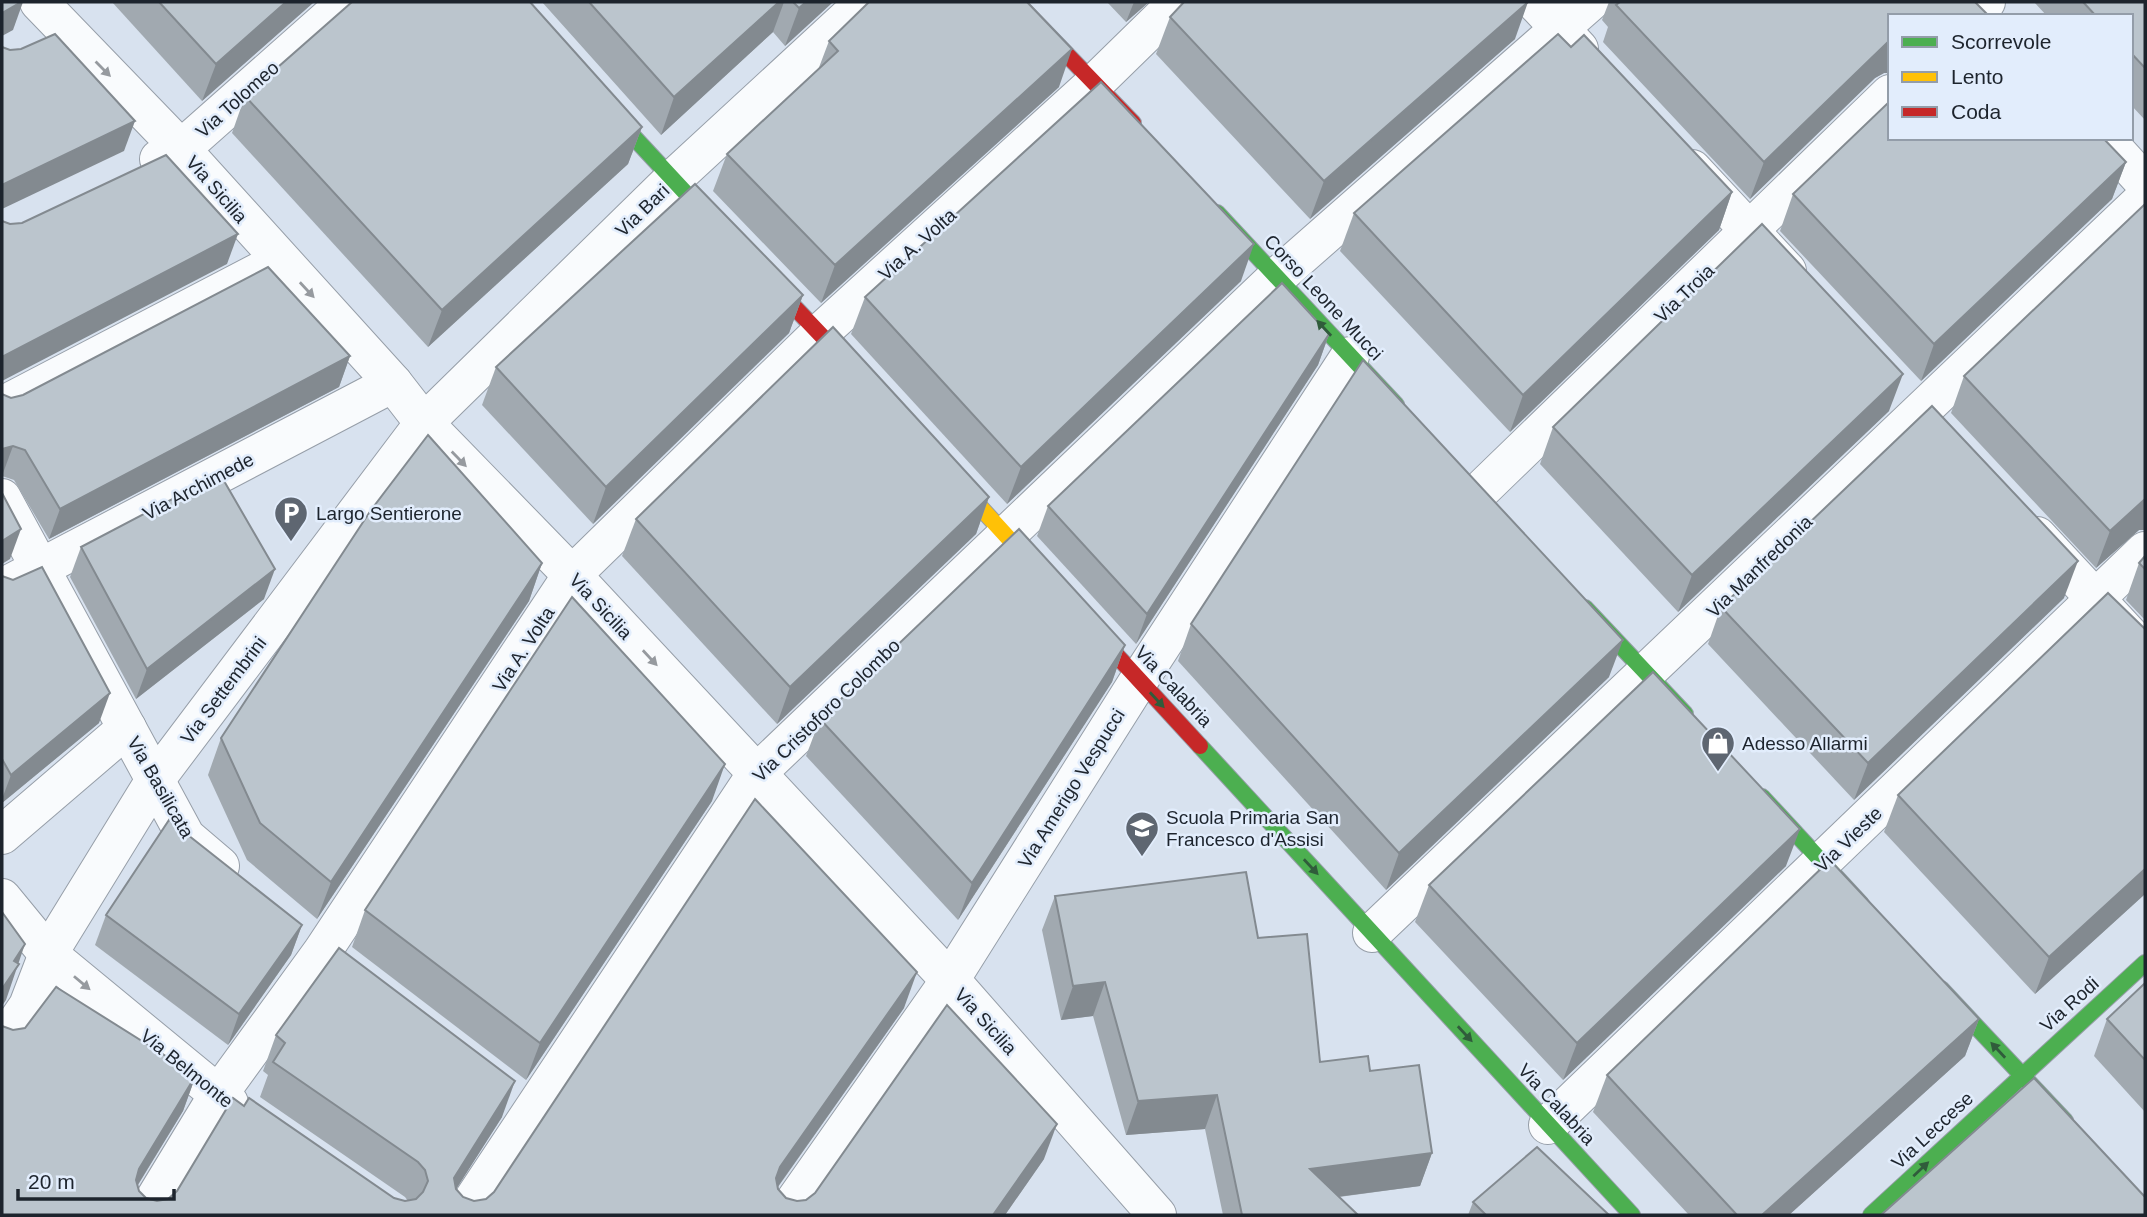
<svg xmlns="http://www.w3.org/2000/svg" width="2147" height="1217" font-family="Helvetica,sans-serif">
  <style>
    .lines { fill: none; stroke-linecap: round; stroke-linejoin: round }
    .street-casing { stroke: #969ea8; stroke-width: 40 }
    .fast-casing { stroke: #969ea8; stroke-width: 18 }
    .slow-casing { stroke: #969ea8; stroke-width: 18 }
    .jam-casing { stroke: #969ea8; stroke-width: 18 }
    .street { stroke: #f9fbfd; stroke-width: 38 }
    .fast { stroke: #4caf50; stroke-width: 16 }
    .slow { stroke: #ffc107; stroke-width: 16 }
    .jam { stroke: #c62828; stroke-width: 16 }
    .wall { fill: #a1a9b0 }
    .shaded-wall { fill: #838a90 }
    .building { fill: #bbc5cd; stroke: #838a90; stroke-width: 2 }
    .oneway { fill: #969a9f }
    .oneway2 { fill: #305c3b }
    .labels { text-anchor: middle; stroke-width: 5; stroke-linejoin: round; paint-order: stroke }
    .street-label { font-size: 19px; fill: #1d242d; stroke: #e2edfc }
    .poi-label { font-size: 19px; fill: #1d242d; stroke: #e2edfc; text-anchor: start }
  </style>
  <rect width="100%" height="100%" fill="#d8e2ef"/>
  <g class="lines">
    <g class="street-casing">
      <g id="street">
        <path d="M39 2 181 149 393 383 424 423 572 575 961 992 1157 1215"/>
        <path d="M1535 2 1579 49"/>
        <path d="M1971 16 1986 2"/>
        <path d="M2104 138 2145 183"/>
        <path d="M159 159 181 149 347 2"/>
        <path d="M1692 169 1787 271"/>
        <path d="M2 406 280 261"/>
        <path d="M1478 493 1890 94"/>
        <path d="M2 498 186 837 220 866"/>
        <path d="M2037 536 2145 652"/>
        <path d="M2 588 393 383"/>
        <path d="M2 835 127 728"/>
        <path d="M2 898 48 954 229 1103"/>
        <path d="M1372 933 2145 198"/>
        <path d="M2 1044 28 1006 48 954 155 780 424 423 672 180 865 2"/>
        <path d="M1548 1125 2145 551"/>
        <path d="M145 1215 218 1095 322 952 572 575 820 333 1095 83 1178 2"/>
        <path d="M463 1215 757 773 1277 277 1590 2"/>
        <path d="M785 1215 950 980 1139 680 1350 356"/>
      </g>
    </g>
    <g class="fast-casing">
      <g id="fast">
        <path d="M602 103 721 231"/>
        <path d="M1217 213 1396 405"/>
        <path d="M1585 608 1685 714"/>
        <path d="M1200 746 1632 1215"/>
        <path d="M1762 797 1861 904"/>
        <path d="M1941 989 2065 1121"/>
        <path d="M1871 1215 2145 963"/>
      </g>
    </g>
    <g class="slow-casing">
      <path id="slow" d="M949 473 1043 576"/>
    </g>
    <g class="jam-casing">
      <g id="jam">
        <path d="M1016 2 1133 123"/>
        <path d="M760 271 859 375"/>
        <path d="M1084 620 1200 746"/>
      </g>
    </g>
    <use href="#street" class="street"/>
    <use href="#fast" class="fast"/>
    <use href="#slow" class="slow"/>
    <use href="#jam" class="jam"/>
  </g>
  <g class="wall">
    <path d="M112 2H314L202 101Z"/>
    <path d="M542 2H833L785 46 773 32 661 135Z"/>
    <path d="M1107 2H1149L1126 22Z"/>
    <path d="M1609 2H1975L1890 16 1884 73 1875 78 1750 199 1603 42 1608 27 1602 20Z"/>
    <path d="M2034 2H2145V120L2131 105V16H2047Z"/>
    <path d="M1170 17 1515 39 1310 219 1156 54Z"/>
    <path d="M829 41 1059 87 821 303 713 191 727 154 818 70Z"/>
    <path d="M1571 47 1732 192 1719 230 1510 432 1340 251 1354 213Z"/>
    <path d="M245 96 642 127 628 164 428 347 232 133Z"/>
    <path d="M2126 162 2112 199 1921 381 1780 231 1793 194Z"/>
    <path d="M1241 281 1007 504 851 334 865 297Z"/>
    <path d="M803 295 789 333 593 524 482 405 496 367Z"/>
    <path d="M1329 334 1318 365 1136 644 1037 536 1048 506Z"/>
    <path d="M350 356 339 387 49 539 14 480 2 476 11 398Z"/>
    <path d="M1964 376 2139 530 2096 568 1951 413Z"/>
    <path d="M1889 411 1678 612 1540 464 1553 427Z"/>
    <path d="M989 497 976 534 777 724 622 556 636 519Z"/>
    <path d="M81 547 264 599 136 699 70 577Z"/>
    <path d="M2145 556V620L2126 600 2139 563Z"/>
    <path d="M542 563 529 601 317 919 247 860 208 775 221 738Z"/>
    <path d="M2 576 99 723 2 803Z"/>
    <path d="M2064 598 1854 800 1708 644 1721 607Z"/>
    <path d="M1191 624 1609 677 1386 890 1178 661Z"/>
    <path d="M2145 629V894L2035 994 1884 832 1898 795Z"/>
    <path d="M1125 645 1112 682 958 920 806 756 820 719Z"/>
    <path d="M712 801 526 1080 352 947 365 910Z"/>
    <path d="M1786 866 1563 1080 1415 922 1429 885Z"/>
    <path d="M1055 896 1258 938 1320 1062 1370 1071 1432 1153 1420 1186 1339 1197 1358 1215H1223L1205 1129 1126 1135 1093 1016 1061 1020 1042 930Z"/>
    <path d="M106 915 302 925 291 955 228 1045 95 945Z"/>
    <path d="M2145 983V1112L2094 1056 2107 1019Z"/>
    <path d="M904 1008 778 1187V1189L786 1198 797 1201 1044 1159 1005 1215H2L13 1030 196 1075 183 1111 138 1185 139 1191 146 1198 157 1201 394 1198 405 1201H408L405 1197 260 1097 268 1075 263 1071 276 1035 502 1117 456 1189 463 1197 474 1201 486 1199Z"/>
    <path d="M1979 1019 1965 1056 1789 1215H1689L1593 1112 1607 1075Z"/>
    <path d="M1473 1202 1609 1215H1468Z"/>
  </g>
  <g class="shaded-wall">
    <path d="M21 2H23L13 30 2 36V13Z"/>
    <path d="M286 2H314L202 101 216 64Z"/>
    <path d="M779 2H784L773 32 661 135 674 97Z"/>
    <path d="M806 2H833L785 46 799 8Z"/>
    <path d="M1134 2H1149L1126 22Z"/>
    <path d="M1528 2 1515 39 1310 219 1324 181Z"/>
    <path d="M1890 40V73H1884L1875 78 1750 199 1764 162Z"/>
    <path d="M1072 49 1059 87 821 303 835 265Z"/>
    <path d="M135 121 124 151 2 209V185Z"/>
    <path d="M642 127 628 164 428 347 442 310Z"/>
    <path d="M2126 162 2112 199 1921 381 1934 344Z"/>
    <path d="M1732 192 1719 230 1510 432 1523 395Z"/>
    <path d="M238 234 227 264 2 381V357Z"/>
    <path d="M1254 244 1241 281 1007 504 1021 467Z"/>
    <path d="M803 295 789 333 593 524 606 487Z"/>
    <path d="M1329 334 1318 365 1136 644 1147 614Z"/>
    <path d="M350 356 339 387 49 539 60 509Z"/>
    <path d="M1903 374 1889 411 1678 612 1692 575Z"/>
    <path d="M13 446 2 476V449Z"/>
    <path d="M989 497 976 534 777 724 790 687Z"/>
    <path d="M2145 499V530H2139L2096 568 2110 531Z"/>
    <path d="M21 529 10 559 2 564V541Z"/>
    <path d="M2078 561 2064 598 1854 800 1868 763Z"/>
    <path d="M542 563 529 601 317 919 331 882Z"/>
    <path d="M275 569 264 599 136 699 147 669Z"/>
    <path d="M1623 640 1609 677 1386 890 1399 853Z"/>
    <path d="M1125 645 1112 682 958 920 972 883Z"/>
    <path d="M110 693 99 723 2 803V799L11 775Z"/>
    <path d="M725 764 712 801 526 1080 540 1043Z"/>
    <path d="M1800 829 1786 866 1563 1080 1577 1043Z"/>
    <path d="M2145 869V894L2035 994 2049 957Z"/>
    <path d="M302 925 291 955 228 1045 239 1014Z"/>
    <path d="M25 944 6 1000 2 1006V989L14 961Z"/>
    <path d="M917 972 904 1008 767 1202 780 1167Z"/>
    <path d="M1105 982 1093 1016 1061 1020 1073 986Z"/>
    <path d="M1979 1019 1965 1056 1789 1215H1762Z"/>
    <path d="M196 1075 183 1111 126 1204 139 1169Z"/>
    <path d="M515 1081 502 1117 441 1213 454 1178Z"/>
    <path d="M1217 1095 1205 1129 1126 1135 1138 1101Z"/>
    <path d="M1057 1124 1044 1159 1005 1215H993Z"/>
    <path d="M1432 1153 1420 1186 1298 1202 1310 1169Z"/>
  </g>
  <g class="building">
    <path d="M2 2H21L2 13Z"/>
    <path d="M159 2H286L216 64Z"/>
    <path d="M352 2H530L642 127 442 310 245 96Z"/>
    <path d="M589 2H779L674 97Z"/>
    <path d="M793 2H806L799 8Z"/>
    <path d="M869 2H1027L1072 49 835 265 727 154 838 51 829 41Z"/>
    <path d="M1184 2H1528L1324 181 1170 17Z"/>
    <path d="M1620 2H1975L1989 16H1890V40L1764 162 1616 5Z"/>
    <path d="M2083 2H2145V68L2131 53V16H2096Z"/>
    <path d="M55 34 135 121 2 185V47L10 50 21 49Z"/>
    <path d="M1558 34 1571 47 1584 35 1732 192 1523 395 1354 213Z"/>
    <path d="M1101 82 1254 244 1021 467 865 297Z"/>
    <path d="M1890 101V138H2103L2126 162 1934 344 1793 194Z"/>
    <path d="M166 155 238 234 2 357V221L10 224 22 223Z"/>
    <path d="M695 184 803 295 606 487 496 367Z"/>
    <path d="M2145 204V499L2110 531 1964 376Z"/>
    <path d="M1762 224 1903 374 1692 575 1553 427Z"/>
    <path d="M268 267 350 356 60 509 25 450 13 446 2 449V394L11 398 23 395Z"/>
    <path d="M1282 283 1329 334 1147 614 1048 506Z"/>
    <path d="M833 327 989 497 790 687 636 519Z"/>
    <path d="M1363 360 1623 640 1399 853 1191 624Z"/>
    <path d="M1932 406 2078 561 1868 763 1721 607Z"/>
    <path d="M428 435 542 563 331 882 260 823 221 738 371 510Z"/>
    <path d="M220 474 275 569 147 669 81 547Z"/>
    <path d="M2 493 21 529 2 541Z"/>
    <path d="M1019 529 1125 645 972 883 820 719Z"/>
    <path d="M2145 556V569L2139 563Z"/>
    <path d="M42 567 110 693 11 775 2 759V576L13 580Z"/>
    <path d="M2108 593 2145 629V869L2049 957 1898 795Z"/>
    <path d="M572 597 725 764 540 1043 365 910Z"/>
    <path d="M1653 672 1800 829 1577 1043 1429 885Z"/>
    <path d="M755 799 917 972 780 1167 776 1178 778 1189 786 1198 797 1201 806 1200 815 1193 947 1005 1057 1124 993 1215H2V1026L13 1030 25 1028 56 987 196 1075 139 1169 136 1180 139 1191 146 1198 157 1201 168 1199 177 1191 233 1098 244 1106 249 1098 394 1198 405 1201 416 1199 423 1192 428 1181 425 1170 418 1162 273 1062 285 1043 276 1035 339 948 515 1081 454 1178 456 1189 463 1197 474 1201 486 1199 494 1192Z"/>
    <path d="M169 820 302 925 239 1014 106 915Z"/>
    <path d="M1830 860 1979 1019 1762 1215H1737L1607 1075Z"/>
    <path d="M1246 872 1258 938 1307 934 1320 1062 1368 1056 1370 1071 1419 1065 1432 1153 1310 1169 1358 1215H1242L1217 1095 1138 1101 1105 982 1073 986 1055 896Z"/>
    <path d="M2 912 25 944 14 961 19 964 2 989Z"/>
    <path d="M2145 983V1060L2107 1019Z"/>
    <path d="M2034 1078 2145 1197V1215H1881Z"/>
    <path d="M1537 1147 1609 1215H1486L1473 1202Z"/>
  </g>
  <defs><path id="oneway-solid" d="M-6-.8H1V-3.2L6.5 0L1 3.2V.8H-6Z" transform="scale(1.75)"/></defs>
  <g class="oneway">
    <use href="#oneway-solid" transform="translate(103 69) rotate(45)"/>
    <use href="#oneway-solid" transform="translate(307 290) rotate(47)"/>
    <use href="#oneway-solid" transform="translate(459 459) rotate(46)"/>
    <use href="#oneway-solid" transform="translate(650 658) rotate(47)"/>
    <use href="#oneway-solid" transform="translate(82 983) rotate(40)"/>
  </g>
  <g class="oneway2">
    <use href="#oneway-solid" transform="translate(1324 328) rotate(-133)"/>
    <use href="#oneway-solid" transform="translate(1157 700) rotate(47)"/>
    <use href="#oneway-solid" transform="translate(1311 867) rotate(47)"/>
    <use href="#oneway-solid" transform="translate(1465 1034) rotate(47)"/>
    <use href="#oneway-solid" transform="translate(1998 1050) rotate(-133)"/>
    <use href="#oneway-solid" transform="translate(1921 1169) rotate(-43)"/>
  </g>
  <defs>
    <g id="parking-pin" transform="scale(1.75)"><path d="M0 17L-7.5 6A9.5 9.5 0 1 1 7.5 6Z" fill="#5e6671" stroke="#e2edfc"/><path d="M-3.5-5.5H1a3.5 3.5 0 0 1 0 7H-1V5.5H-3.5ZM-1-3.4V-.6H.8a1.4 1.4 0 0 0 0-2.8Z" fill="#fff"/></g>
    <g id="shop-pin" transform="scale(1.75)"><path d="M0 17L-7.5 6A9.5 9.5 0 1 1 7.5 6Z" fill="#5e6671" stroke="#e2edfc"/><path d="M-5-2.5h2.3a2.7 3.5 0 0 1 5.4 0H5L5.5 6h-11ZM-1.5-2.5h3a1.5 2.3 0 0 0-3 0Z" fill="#fff"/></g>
    <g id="school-pin" transform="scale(1.75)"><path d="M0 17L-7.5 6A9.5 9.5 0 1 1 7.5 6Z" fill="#5e6671" stroke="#e2edfc"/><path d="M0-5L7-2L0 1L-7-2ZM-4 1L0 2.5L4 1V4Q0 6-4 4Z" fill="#fff"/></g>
  </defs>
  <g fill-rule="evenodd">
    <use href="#parking-pin" x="291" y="513"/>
    <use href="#shop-pin" x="1718" y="743"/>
    <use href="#school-pin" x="1142" y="828"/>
  </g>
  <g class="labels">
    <g class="street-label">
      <text transform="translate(237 99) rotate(-42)" y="7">Via Tolomeo</text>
      <text transform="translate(217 189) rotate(49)" y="7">Via Sicilia</text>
      <text transform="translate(642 210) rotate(-44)" y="7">Via Bari</text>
      <text transform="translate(917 244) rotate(-42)" y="7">Via A. Volta</text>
      <text transform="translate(1684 293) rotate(-44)" y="7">Via Troia</text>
      <text transform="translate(1324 297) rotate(47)" y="7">Corso Leone Mucci</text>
      <text transform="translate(198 486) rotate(-28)" y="7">Via Archimede</text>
      <text transform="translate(1759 566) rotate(-44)" y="7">Via Manfredonia</text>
      <text transform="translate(601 606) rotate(47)" y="7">Via Sicilia</text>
      <text transform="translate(523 649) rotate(-57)" y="7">Via A. Volta</text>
      <text transform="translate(1174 686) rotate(47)" y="7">Via Calabria</text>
      <text transform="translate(223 690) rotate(-53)" y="7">Via Settembrini</text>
      <text transform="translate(826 710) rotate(-44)" y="7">Via Cristoforo Colombo</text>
      <text transform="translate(161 787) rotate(60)" y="7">Via Basilicata</text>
      <text transform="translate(1071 788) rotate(-58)" y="7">Via Amerigo Vespucci</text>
      <text transform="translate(1848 839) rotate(-44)" y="7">Via Vieste</text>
      <text transform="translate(2069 1004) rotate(-42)" y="7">Via Rodi</text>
      <text transform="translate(986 1021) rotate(48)" y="7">Via Sicilia</text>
      <text transform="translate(187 1068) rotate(39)" y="7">Via Belmonte</text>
      <text transform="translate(1557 1104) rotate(47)" y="7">Via Calabria</text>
      <text transform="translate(1932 1130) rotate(-43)" y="7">Via Leccese</text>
    </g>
    <g class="poi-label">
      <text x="316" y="520">Largo Sentierone</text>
      <text x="1742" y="750">Adesso Allarmi</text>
      <text x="1166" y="824">Scuola Primaria San<tspan x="1166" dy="22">Francesco d'Assisi</tspan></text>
    </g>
  </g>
  <rect width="2147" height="1217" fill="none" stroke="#1d242d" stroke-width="7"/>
  <rect x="1888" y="14" width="245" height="126" fill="#e2edfc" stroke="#939da9" stroke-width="2"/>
  <rect x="1902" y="37" width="35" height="10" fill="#4caf50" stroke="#939da9" stroke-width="2"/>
  <text x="1951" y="49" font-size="21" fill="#1d242d">Scorrevole</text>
  <rect x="1902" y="72" width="35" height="10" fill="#ffc107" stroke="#939da9" stroke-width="2"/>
  <text x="1951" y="84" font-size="21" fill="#1d242d">Lento</text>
  <rect x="1902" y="107" width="35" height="10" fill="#c62828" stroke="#939da9" stroke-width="2"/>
  <text x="1951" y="119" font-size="21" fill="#1d242d">Coda</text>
  <path d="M18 1189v10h156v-10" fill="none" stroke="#1d242d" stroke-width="3.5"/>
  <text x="28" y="1189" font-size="21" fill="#1d242d" stroke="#e2edfc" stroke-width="5" paint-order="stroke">20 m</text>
</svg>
